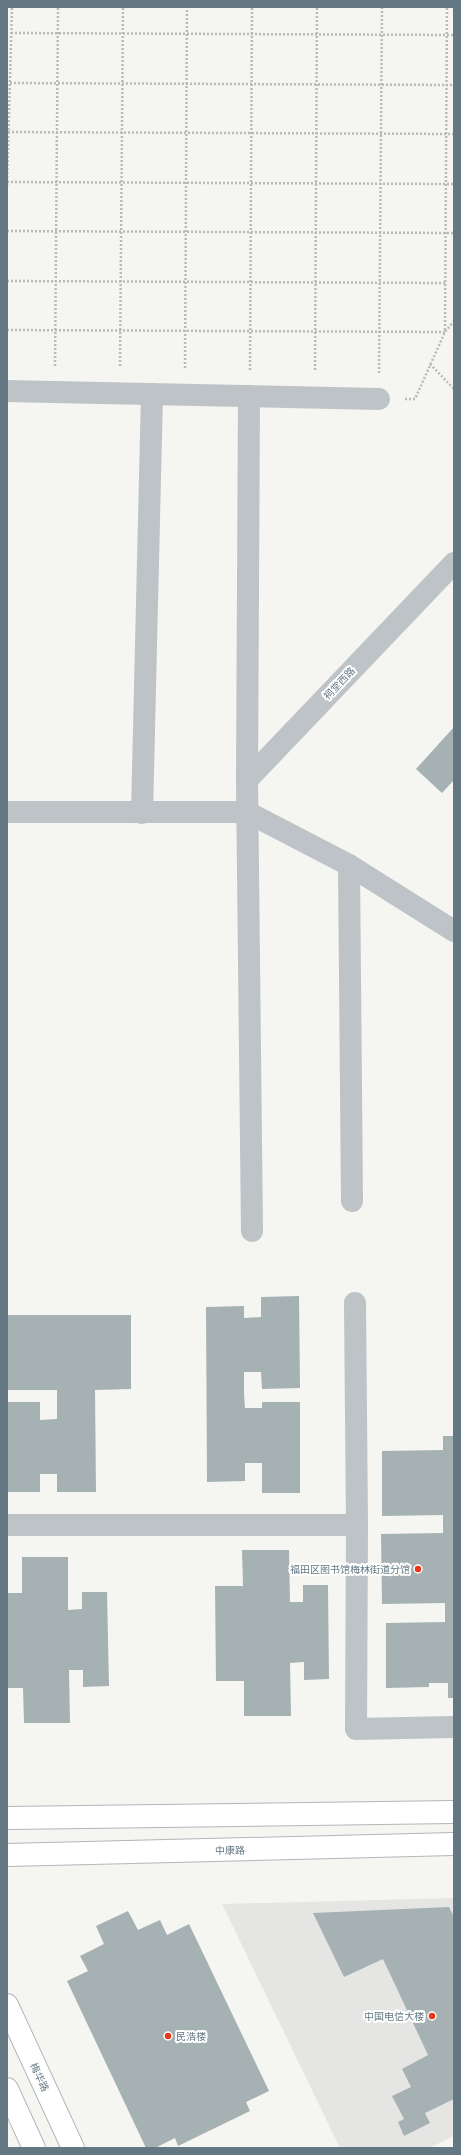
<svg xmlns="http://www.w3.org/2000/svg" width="461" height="2155" font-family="Signika,'Noto Sans SC',sans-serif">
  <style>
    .built { fill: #e5e6e4 }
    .building { fill: #a6b1b4 }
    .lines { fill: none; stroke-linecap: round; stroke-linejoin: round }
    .major-casing { stroke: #b1b7ba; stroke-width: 24 }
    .path { stroke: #b7bbbd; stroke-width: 2.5; stroke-dasharray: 2 2; stroke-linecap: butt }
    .minor { stroke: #bdc3c6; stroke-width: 22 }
    .major { stroke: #fff; stroke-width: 22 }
    .poi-dot { fill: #ea381c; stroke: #fff; stroke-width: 1.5 }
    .labels { text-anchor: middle; stroke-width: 4; stroke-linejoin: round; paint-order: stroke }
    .street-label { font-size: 10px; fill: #637883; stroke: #fff }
    .poi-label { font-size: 10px; fill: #637883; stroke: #fff; text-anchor: end }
  </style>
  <rect width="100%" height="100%" fill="#f5f5f1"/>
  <path class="built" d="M454 1898V2136L429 2148H340L222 1904Z"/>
  <g class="building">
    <path d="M454 727V780L442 793 416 769Z"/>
    <path d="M299 1296 300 1388 262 1389 261 1372H244V1394L245 1408H262V1402H300V1493H262V1463H245V1481L207 1482 206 1307 244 1306V1318L261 1317V1297Z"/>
    <path d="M7 1315H131V1389L95 1390 96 1492H57V1474H40V1492H7V1402H40V1420L57 1419V1390H7Z"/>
    <path d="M443 1436H454V1698H448V1683H429V1687L386 1688V1623L445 1622V1603L382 1604 381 1534 443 1533V1515L382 1516V1451L443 1450Z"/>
    <path d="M242 1550H289L290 1602H303V1585H328L329 1679 304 1680V1662L290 1663 291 1716H244V1681H216L215 1586H243Z"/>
    <path d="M22 1557H68V1610L82 1609V1592H107L109 1686 83 1687V1670H69L70 1723H24L23 1688H7V1593H22Z"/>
    <path d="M449 1907 454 1917V2099L425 2113 430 2123 404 2136 398 2122 404 2119 392 2096 411 2087 402 2069 428 2055 383 1959 344 1977 313 1913Z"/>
    <path d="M128 1911 138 1930 160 1920 167 1935 189 1924 269 2091 246 2102 250 2111 178 2146 175 2138 155 2148H146L67 1981 88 1971 80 1956 104 1944 96 1926Z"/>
  </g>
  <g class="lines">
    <g class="major-casing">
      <g id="major">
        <path d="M7 1818 454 1812"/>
        <path d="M7 1855 454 1844"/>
        <path d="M7 2005 73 2148"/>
        <path d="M7 2089 34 2148"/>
      </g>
    </g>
    <g class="path">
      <path d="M11 33 454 35"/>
      <path d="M10 83 454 85"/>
      <path d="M8 132 454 134"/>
      <path d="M7 182 454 184"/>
      <path d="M7 186 12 7"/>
      <path d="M7 231 454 233"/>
      <path d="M7 281 445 283"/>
      <path d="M7 330 445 332 447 7"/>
      <path d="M430 364 454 389"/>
      <path d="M55 366 58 7"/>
      <path d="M120 366 123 7"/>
      <path d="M185 368 187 7"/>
      <path d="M250 370 252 7"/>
      <path d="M315 370 317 7"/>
      <path d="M379 373 382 7"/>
      <path d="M405 399H415L445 332 454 321"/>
    </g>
    <g class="minor">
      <path d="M7 391 379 399"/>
      <path d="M247 780 249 396"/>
      <path d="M7 812H247L349 865 454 931"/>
      <path d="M142 813 152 394"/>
      <path d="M349 865 352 1201"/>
      <path d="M252 1231 247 780 454 563"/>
      <path d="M355 1303 357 1525"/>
      <path d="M7 1525H357L356 1729 454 1727"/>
    </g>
    <use href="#major" class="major"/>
  </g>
  <g class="poi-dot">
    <circle cx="418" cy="1569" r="4"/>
    <circle cx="432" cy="2016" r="4"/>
    <circle cx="168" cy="2036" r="4"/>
  </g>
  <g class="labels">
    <g class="street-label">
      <text transform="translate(339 683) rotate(-46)" y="4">祠堂西路</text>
      <text transform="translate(230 1850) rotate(-1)" y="4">中康路</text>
      <text transform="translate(40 2077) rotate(65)" y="4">梅华路</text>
    </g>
    <g class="poi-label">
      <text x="410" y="1573">福田区图书馆梅林街道分馆</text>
      <text x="424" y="2020">中国电信大楼</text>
      <text x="176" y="2040" text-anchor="start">民浩楼</text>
    </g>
  </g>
  <rect width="461" height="2155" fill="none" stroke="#637883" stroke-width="16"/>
</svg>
